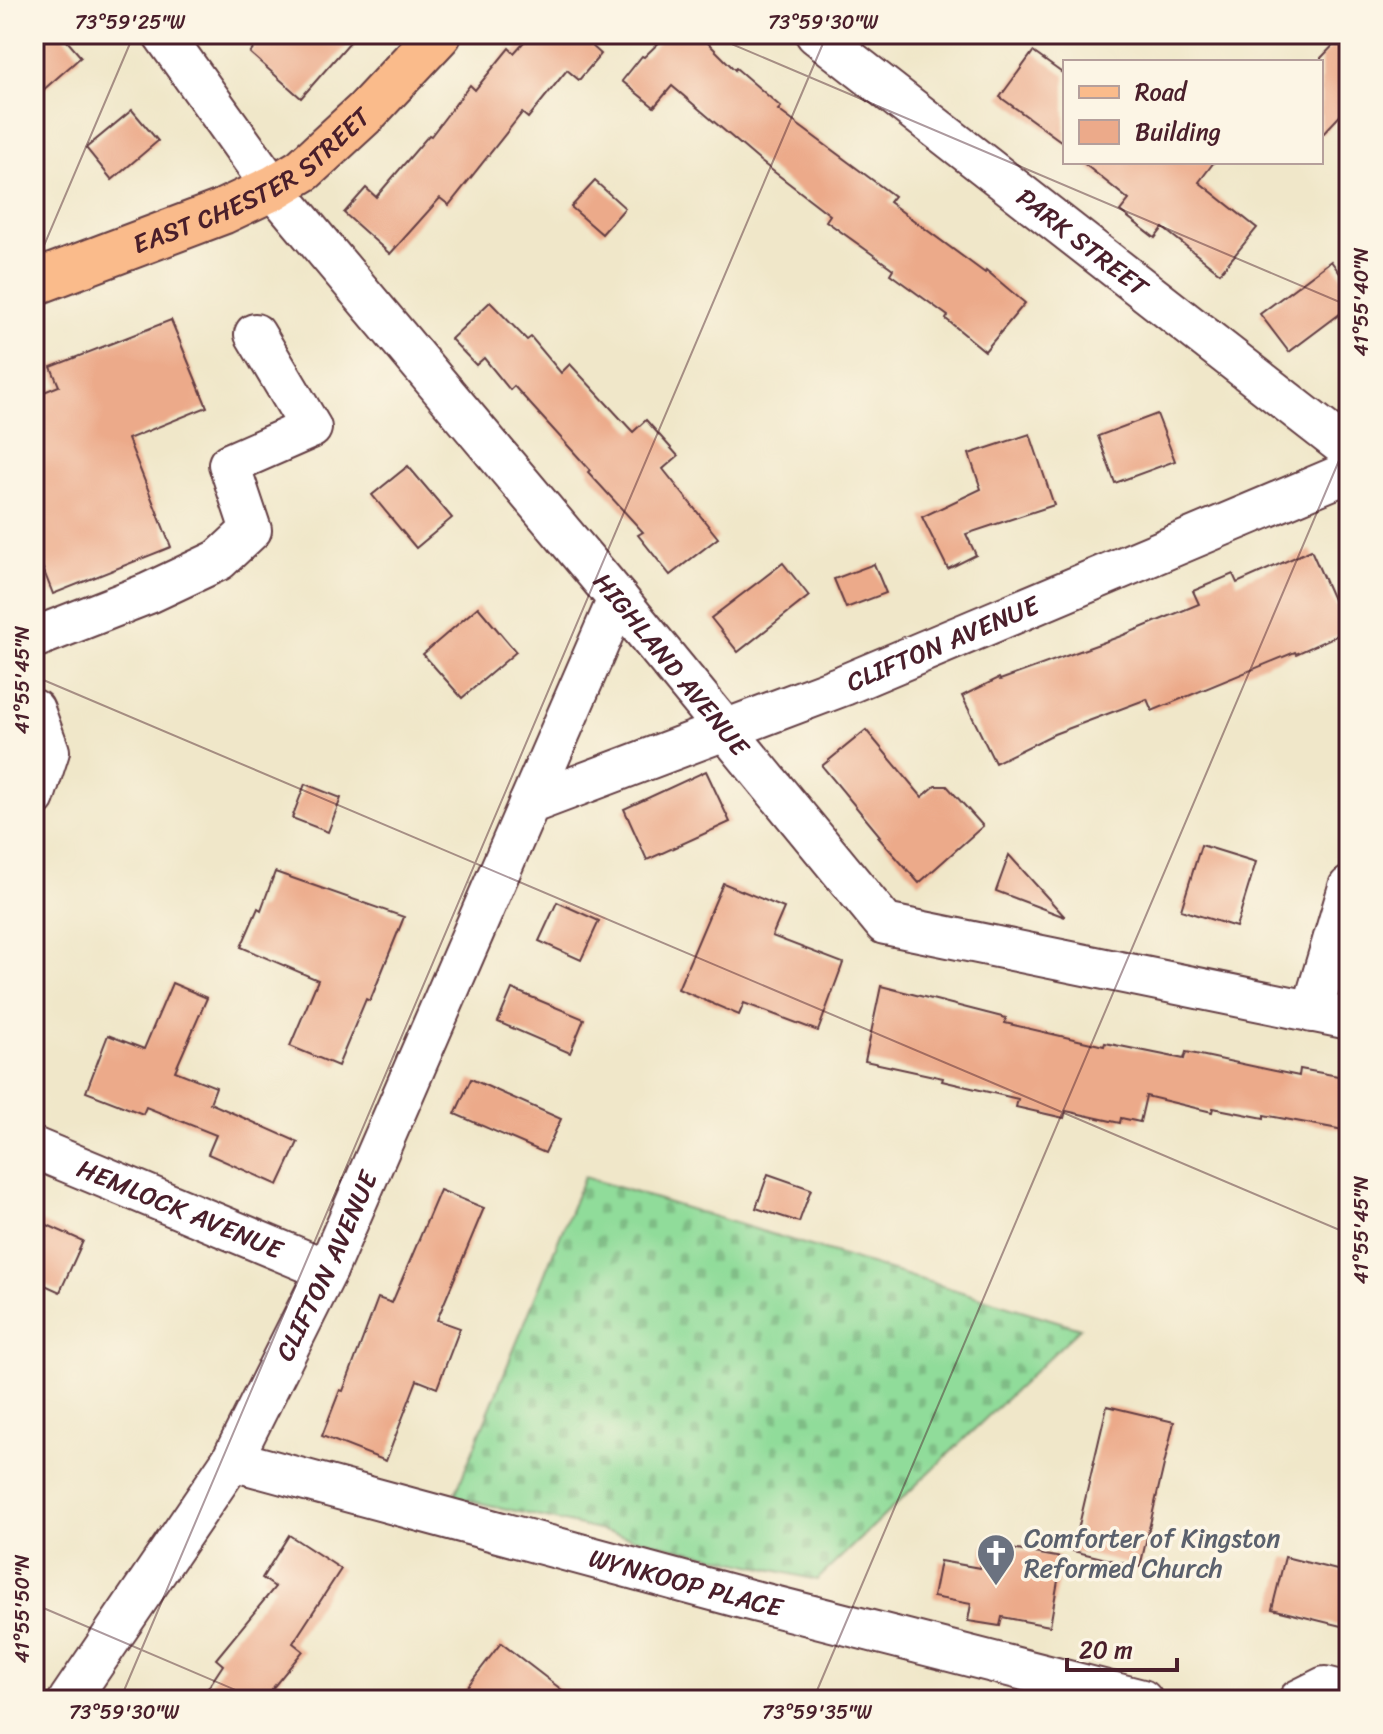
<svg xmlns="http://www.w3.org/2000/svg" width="1383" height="1734" viewBox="0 0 1383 1734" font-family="Sriracha,sans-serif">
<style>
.cemetery{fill:url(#cemetery-stones);stroke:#6d7e62;stroke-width:2}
.building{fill:#ecaa8a}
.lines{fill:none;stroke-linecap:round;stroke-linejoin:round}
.minor-casing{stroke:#633d43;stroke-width:44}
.major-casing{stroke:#633d43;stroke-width:48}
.minor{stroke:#fff;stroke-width:40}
.major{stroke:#fabb8b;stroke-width:44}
.ticks{fill:none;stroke:#4a1f2b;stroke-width:2;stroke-opacity:0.45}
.labels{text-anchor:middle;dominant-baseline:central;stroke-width:7;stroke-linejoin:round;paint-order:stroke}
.street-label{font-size:26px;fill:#4a1f2b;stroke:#fcf5e5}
.worship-label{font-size:26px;fill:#5b616d;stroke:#fcf5e5;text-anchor:start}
.neatline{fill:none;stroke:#4a1f2b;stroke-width:3}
.ticks-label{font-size:20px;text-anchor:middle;fill:#4a1f2b}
</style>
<defs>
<pattern id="cemetery-stones" width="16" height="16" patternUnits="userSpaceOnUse" patternTransform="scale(2)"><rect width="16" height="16" fill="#90dc9a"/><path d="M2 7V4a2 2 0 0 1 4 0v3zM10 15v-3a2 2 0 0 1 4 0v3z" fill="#7ebc85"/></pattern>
</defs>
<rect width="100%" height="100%" fill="#fcf5e5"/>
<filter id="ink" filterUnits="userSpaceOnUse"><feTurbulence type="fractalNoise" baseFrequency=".0125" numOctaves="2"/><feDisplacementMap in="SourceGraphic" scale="16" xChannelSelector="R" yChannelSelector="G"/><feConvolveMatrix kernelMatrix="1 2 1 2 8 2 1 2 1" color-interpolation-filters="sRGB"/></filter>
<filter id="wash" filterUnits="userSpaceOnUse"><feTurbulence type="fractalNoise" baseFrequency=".006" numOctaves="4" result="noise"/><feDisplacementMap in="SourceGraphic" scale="32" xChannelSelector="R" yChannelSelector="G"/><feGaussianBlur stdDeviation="1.8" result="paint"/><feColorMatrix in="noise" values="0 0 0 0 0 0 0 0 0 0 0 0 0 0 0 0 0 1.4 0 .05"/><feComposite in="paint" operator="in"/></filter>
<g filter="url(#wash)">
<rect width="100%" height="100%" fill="#f0e7c9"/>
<!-- cemetery -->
<path class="cemetery" d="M584,1177L1080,1328L817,1580L454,1497Z"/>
<g id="blocks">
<!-- building -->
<g class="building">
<path d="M34,34H61L81,57L34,98Z"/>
<path d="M266,34H357L301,98L250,53Z"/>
<path d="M531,34H579L601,54L579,80L567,70L528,118L522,113L449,205L440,198L390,254L344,213L366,188L376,197L429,135L431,136L470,85L475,90L509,48L514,53Z"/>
<path d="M668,34H699L735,70L736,68L781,107L778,110L894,196L889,202L985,273L986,270L1025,303L985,351L946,319L948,316L890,274L893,269L826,221L830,215L760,161L672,86L654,107L622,81L642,56L644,57Z"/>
<path d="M1344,34H1349V106L1321,136V58Z"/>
<path d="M1033,52L1065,75V144L1000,97Z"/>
<path d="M132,110L158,141L112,180L86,148Z"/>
<path d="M1082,162H1214L1199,182L1257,228L1220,273L1163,228L1155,238L1120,211L1129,200Z"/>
<path d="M595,181L625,208L602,234L571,207Z"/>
<path d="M1331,261L1349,286V307L1289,352L1260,314Z"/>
<path d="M490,302L527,340L531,337L561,373L570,364L633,432L646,420L678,456L663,469L718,538L670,575L638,535L643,532L588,472L590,470L514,386L510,390L484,358L476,365L451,339Z"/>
<path d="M171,320L207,407L128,439L171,547L53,594L34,546V396L59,386L51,367Z"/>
<path d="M1157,414L1175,461L1115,483L1098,436Z"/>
<path d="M1030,434L1054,505L966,534L976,555L948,569L922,517L981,489L969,454Z"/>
<path d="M408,466L452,518L416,548L372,495Z"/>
<path d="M1311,550L1347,631L1296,654L1295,652L1152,711L1147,699L1054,734L995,763L962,696L999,678L1000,680L1121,636L1199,604L1193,591L1233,574L1237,583Z"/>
<path d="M783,563L809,596L738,652L711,618Z"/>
<path d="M874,564L886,593L846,608L834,579Z"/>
<path d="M478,607L516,652L462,698L423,654Z"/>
<path d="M866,730L922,797L935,786H947L983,826L919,883L878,837L880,836L822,766Z"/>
<path d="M706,771L730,822L647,860L624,809Z"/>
<path d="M305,784L341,798L328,832L292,818Z"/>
<path d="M1201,845L1256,862L1236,927L1181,910Z"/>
<path d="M1009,855L1065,917L996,891Z"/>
<path d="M275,872L404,917L370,1001L366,999L338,1066L290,1046L318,980L241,947L258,908L261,910Z"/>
<path d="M723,883L784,908L772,936L843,963L818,1031L744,1003L739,1015L678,989Z"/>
<path d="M557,902L599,921L581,960L539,941Z"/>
<path d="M172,983L207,998L175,1071L216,1087L210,1103L298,1142L278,1185L208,1154L216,1135L146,1107L143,1114L86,1092L108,1035L144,1049Z"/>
<path d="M881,986L1006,1018L1005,1023L1104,1046L1105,1043L1184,1059L1186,1052L1299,1076L1300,1069L1349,1078V1131L1264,1115V1118L1213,1108L1212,1112L1146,1096L1140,1122L1121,1118L1120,1123L1066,1111L1064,1118L1016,1107L1018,1099L942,1081L943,1078L865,1061Z"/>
<path d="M512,989L584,1019L570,1053L498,1022Z"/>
<path d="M471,1079L561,1119L545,1153L455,1114Z"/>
<path d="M768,1174L811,1189L799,1222L756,1208Z"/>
<path d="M440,1190L484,1208L437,1320L460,1328L437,1388L417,1380L386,1461L322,1436L340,1390L343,1391L378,1298L392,1303Z"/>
<path d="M34,1219L83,1241L60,1292L34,1280Z"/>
<path d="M1107,1406L1174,1422L1140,1567L1073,1551Z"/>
<path d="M289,1535L341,1569L293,1643L303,1651L263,1700H200L223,1665L216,1659L275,1587L262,1578Z"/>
<path d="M984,1544L1062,1558L1050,1626L1002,1617L1000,1626L968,1621L971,1604L933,1597L940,1561L980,1568Z"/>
<path d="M1285,1557L1349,1573V1628L1272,1609Z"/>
<path d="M501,1643L575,1700H457Z"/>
</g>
</g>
</g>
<g filter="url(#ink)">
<use href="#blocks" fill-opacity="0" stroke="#633d43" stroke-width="2"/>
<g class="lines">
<!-- minor casing -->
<g class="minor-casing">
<g id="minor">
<path id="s1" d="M163,34L273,188L618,599L885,924L1349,1019"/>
<path id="s2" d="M816,34L1349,450"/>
<path d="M34,638L149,593L219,560L251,530L229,464L311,428L255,334"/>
<path d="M34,710L49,751L34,797"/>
<path d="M529,804L618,599"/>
<path d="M1312,1012L1349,887"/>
<path id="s3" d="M34,1148L327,1270"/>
<path id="s4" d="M232,1460L746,1599L1142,1700"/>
<path id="s5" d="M69,1700L232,1460L327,1270L529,804L844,685L1349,472"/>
<path d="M1299,1700L1325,1687L1349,1693"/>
</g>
</g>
<!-- major casing -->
<g class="major-casing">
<g id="major">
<path id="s6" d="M34,283L222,212L273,188L303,170L366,112L439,34"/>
</g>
</g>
<!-- minor -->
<use href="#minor" class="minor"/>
<!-- major -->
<use href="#major" class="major"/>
</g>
</g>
<!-- ticks -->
<path class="ticks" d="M708,34L1349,306M34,269L134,34M34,676L1349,1234M34,1604L259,1700M120,1700L827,34M813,1700L1349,437"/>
<!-- icons -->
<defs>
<g id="church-pin" transform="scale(2)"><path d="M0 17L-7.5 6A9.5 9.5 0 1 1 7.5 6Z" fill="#6b7280" stroke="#fcf5e5"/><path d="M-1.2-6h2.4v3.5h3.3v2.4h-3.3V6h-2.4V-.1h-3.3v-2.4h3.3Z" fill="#fff"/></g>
</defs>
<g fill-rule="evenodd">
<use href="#church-pin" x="996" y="1553"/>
</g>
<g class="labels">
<!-- street labels -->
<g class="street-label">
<text stroke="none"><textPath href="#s6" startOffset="242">EAST CHESTER STREET</textPath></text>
<text stroke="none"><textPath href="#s2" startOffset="338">PARK STREET</textPath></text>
<text stroke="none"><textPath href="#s5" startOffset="1454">CLIFTON AVENUE</textPath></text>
<text stroke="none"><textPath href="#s1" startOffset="810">HIGHLAND AVENUE</textPath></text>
<text stroke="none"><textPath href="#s3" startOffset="158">HEMLOCK AVENUE</textPath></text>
<text stroke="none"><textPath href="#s5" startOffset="506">CLIFTON AVENUE</textPath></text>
<text stroke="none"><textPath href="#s4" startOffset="470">WYNKOOP PLACE</textPath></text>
</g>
<!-- worship labels -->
<g class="worship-label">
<text x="1024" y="1538">Comforter of Kingston<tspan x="1024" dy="30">Reformed Church</tspan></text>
</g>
</g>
<!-- margin -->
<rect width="1383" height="1734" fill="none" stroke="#fcf5e5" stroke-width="88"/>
<!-- legend -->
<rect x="1063" y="60" width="260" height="104" fill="#fcf5e5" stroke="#b59f9b" stroke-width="2"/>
<rect x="1079" y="86" width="40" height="12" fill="#fabb8b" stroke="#b59f9b" stroke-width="2"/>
<text x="1135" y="100" font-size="24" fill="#4a1f2b">Road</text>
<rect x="1079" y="120" width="40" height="24" fill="#ecaa8a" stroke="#b59f9b" stroke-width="2"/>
<text x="1135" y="140" font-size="24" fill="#4a1f2b">Building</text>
<!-- scale -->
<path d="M1067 1658v12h110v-12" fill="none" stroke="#4a1f2b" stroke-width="4"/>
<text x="1079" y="1658" font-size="24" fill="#4a1f2b" stroke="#fcf5e5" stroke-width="6" paint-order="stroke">20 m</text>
<rect x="44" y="44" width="1295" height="1646" class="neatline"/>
<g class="ticks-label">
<text x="130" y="29">73°59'25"W</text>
<text x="823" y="29">73°59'30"W</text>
<text transform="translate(1361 302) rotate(-90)" y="7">41°55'40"N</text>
<text transform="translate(22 680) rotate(-90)" y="7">41°55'45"N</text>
<text transform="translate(1361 1230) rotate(-90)" y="7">41°55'45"N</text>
<text transform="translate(22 1609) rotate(-90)" y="7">41°55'50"N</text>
<text x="124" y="1719">73°59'30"W</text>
<text x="817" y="1719">73°59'35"W</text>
</g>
</svg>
